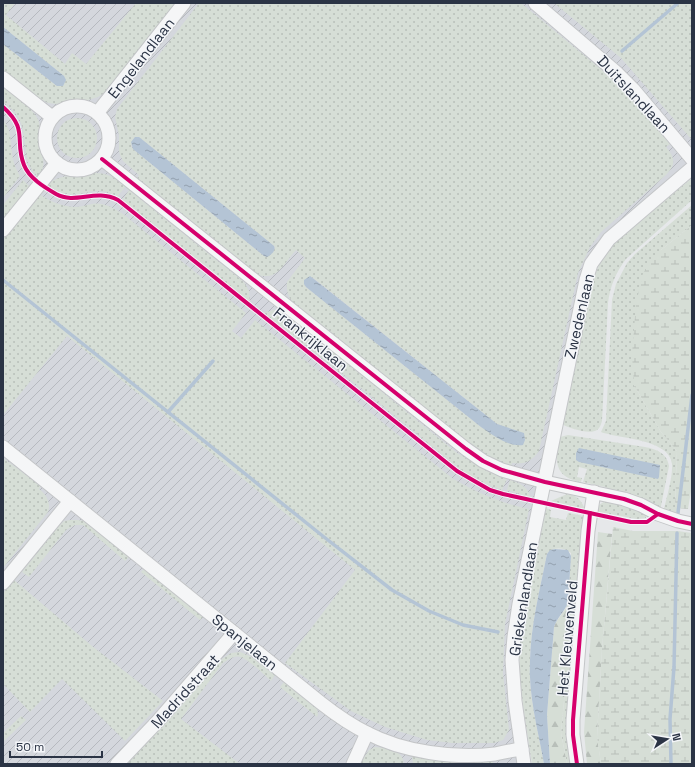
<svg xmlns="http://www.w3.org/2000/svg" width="695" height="767" viewBox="0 0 695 767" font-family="'Space Grotesk',sans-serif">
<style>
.industrial{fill:url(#industrial-furrows)}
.grass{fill:url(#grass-dots);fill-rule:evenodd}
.forest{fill:url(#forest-firs)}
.wetland{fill:url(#wetland-marsh)}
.water{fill:url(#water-ripples)}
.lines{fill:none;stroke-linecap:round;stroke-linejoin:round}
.stream{stroke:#b4c4d5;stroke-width:3.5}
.minor-casing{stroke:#c4c6c8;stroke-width:15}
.minor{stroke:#f5f6f7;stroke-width:13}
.cycleway-casing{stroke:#f4f6f9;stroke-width:6}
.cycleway{stroke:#d6006c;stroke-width:4}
.labels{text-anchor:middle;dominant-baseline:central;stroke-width:3;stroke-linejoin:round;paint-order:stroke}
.street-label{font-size:15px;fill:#2b3445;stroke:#f4f6f9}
</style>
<defs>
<pattern id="industrial-furrows" width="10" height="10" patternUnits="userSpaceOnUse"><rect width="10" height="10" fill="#d4d7dd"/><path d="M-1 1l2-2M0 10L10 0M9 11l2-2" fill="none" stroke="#b6b9bf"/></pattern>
<pattern id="grass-dots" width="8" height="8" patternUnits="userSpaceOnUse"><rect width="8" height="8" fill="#d6ded6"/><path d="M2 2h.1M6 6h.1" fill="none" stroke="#b8bfb9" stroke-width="1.8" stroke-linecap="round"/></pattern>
<pattern id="forest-firs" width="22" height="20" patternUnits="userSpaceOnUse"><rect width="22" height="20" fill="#d6ded6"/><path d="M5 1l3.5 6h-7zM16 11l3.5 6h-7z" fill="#b8bfb9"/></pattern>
<pattern id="wetland-marsh" width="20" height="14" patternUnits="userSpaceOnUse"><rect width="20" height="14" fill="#d6ded6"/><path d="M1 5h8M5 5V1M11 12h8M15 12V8" fill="none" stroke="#b8bfb9"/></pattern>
<pattern id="water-ripples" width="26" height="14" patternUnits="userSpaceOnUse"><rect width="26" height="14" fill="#b4c4d5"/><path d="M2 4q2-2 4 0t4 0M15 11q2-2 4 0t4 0" fill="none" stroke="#93a0af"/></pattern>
</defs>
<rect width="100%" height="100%" fill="#e6e8ea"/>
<!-- industrial -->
<path class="industrial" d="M3,3H692V168L600,251L514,637L524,764H3Z"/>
<!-- grass -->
<g class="grass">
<path d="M3,3H15L6,15L65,64L72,53L86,64L136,3H177L104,93L98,97L88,100L72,101L56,104L48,103L32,95L3,71V44L57,86L64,76L3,27Z"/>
<path d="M199,3H521L603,71L630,98L670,144L666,147C675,158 676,164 667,174L601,232L590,247L578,273L539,451C532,461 525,465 512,463L511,467L480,452L295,305C289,298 286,292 287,282L305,258L296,250C284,262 278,283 256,274L136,180L139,175L123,161L120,155L119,150V135L115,117L117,109ZM135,137H139L274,246L275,248L264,256L133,149L131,146ZM312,277L497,424L523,434L481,427L306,287L304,284Z"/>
<path d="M554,3H692V140L621,58Z"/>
<path d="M3,87C13,95 36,110 39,122C41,130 39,139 40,147C43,160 47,164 38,177C19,159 30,135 17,115C14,110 8,106 3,102Z"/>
<circle cx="77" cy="138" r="20"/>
<path d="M3,120C13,132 10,145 13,159C14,165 17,171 20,176L3,198Z"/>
<path d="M93,173C107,172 115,178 126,186L117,197C98,184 86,197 67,194C60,193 53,189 47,185C62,172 75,178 93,173Z"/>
<path d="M692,178V200L626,259C616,272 610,286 608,303L602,421C601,424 600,428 597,430C590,435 568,428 562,424L592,281L601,261L615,242Z"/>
<path d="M23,180L30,187L3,221V205Z"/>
<path d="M129,190L244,282L249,291L250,304L122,201Z"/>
<path d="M39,194C50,201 60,206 74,207C80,207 86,205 92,204C104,202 113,208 123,214L246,313L232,331L241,338L255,320L452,478C477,493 501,503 529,509L505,624L503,673L509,730L503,740L494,743H452L427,740L385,727L351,711L285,663L355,570L67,336L3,415V239Z"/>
<path d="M692,205V225L661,250L634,385L661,432L677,451L675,508H680L679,518L663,513C666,500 673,477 672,464C670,439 620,439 601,432L606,421L612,300L616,284L627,263L635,254Z"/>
<path d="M274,310H279L284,312L457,453L488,471L507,479L502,490L481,482L461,470L361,388L263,313Z"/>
<path d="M568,435L645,447C656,449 667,453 669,466L660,511L609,490L605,487L583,482L587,469L579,467L577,477L582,478L581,482C553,477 555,460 560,437Z"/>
<path d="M3,458L41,486L39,489C47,495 51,503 48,512L3,568Z"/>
<path d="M510,480C520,483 528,487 531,498L507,490Z"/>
<path d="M567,494C578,496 580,499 585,509L551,501Z"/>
<path d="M605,501L634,508L646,514V518L637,519L594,511L596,507Z"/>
<path d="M546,508L551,510L550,517L566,520L568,513L584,516L566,730L571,764H567L561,733L572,615L570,610L566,608L568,603L571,553C564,547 552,547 547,554C540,589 531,624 530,660C528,695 538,730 544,764H532C526,723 517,681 520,640Z"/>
<path d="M70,520H77L86,521L129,557L125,561L83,525H75L66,530L29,577L22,572L58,527L64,521Z"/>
<path d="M144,569L203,617L200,620L141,572Z"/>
<path d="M14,580L92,646L163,701L125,741L62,679L30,712L3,684V593Z"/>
<path d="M240,652L250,656L275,675L271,681C263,674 250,660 240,657C234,655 228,660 223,663L181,719L240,764H127L175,713L222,659L231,653Z"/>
<path d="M284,682L317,709L318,714L317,717L280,687Z"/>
<path d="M21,716L26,720L3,742V733Z"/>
<path d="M375,747C387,748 403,750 404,764H360L369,750Z"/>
<path d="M412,756C439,762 465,763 493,760V764H413Z"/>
</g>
<!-- forest -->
<g class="forest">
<path d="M598,532L612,534L602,649L597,736L601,764H587L584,732Z"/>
<path d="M566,608L570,610L572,615L561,733L567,764H550L547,715L554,627L556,622Z"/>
</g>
<!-- wetland -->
<g class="wetland">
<path d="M692,225V485L688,509L675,508L677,451L661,432L634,385L632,354L636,304L643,273L661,250Z"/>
<path d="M613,527L633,531H678L692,533V764H601L597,737L602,649Z"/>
</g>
<!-- water -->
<g class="water">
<path d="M3,27L64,76L66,80L63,86H57L3,44Z"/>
<path d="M135,137H139L274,246C276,251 271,255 267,257L264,256L133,149L131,142Z"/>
<path d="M310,276L497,424L524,433L525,440L523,445C508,447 493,435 481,427L306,287L304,284V280Z"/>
<path d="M579,448L660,465L659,477L658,479L579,462L576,460V453Z"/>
<path d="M555,549L568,550L571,556L568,603C564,612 557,618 554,627L547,715L550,764H544C538,730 528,695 530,660C531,624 540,589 547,554L550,550Z"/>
</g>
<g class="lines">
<!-- stream -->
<g class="stream">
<path d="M622,51L678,3"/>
<path d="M3,280L324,537L392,590L429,611L463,625L498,632"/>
<path d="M168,412L213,361"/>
<path d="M678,513L692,395"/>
<path d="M671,764L670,719L674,667L677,533"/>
</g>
<!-- minor casing -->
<g class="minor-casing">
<g id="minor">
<path d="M535,3L617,73L633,89L692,159"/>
<path d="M3,78L52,117"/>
<circle cx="77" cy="138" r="32"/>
<path d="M98,112L184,3"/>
<path d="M102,159L466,449L483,461L502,470L545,482L624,499L641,505L658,514L678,521L692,524"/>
<path d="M3,230L57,163"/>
<path d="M3,447L321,703C335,714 351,725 367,733C403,752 455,759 495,754C504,752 513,750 522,749"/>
<path d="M3,583L70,501"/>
<path d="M117,764L157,722L234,633"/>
<path d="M353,764L367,733"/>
<path d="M524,764L515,701L512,660L514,637L519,604L586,280L591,264L609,239L692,168"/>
<path d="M577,764L573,735V720L588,531L594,492"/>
</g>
</g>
<!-- minor -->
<use href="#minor" class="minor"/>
<!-- cycleway casing -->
<g class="cycleway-casing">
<g id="cycleway">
<path d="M3,107C29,130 14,140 24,165C29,178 44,187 56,194C76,205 95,188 118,200L457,471L490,490L503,494L631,522H647L658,514"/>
<path d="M102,159L466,449L483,461L502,470L545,482L624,499L641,505L658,514L678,521L692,524"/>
<path d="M577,764L573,735V720L590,513"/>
</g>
</g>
<!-- cycleway -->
<use href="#cycleway" class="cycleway"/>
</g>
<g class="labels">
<!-- street labels -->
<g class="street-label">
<text transform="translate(141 58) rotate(-52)">Engelandlaan</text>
<text transform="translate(634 94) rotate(47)">Duitslandlaan</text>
<text transform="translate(579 316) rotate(-77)">Zwedenlaan</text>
<text transform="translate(311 339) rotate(39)">Frankrijklaan</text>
<text transform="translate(523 599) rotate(-81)">Griekenlandlaan</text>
<text transform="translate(567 638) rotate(-85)">Het Kleuvenveld</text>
<text transform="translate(245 642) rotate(39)">Spanjelaan</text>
<text transform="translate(185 691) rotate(-48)">Madridstraat</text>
</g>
</g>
<!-- border -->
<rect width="695" height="767" fill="none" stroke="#2b3445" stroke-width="8"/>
<!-- north arrow -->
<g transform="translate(667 739) rotate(78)" stroke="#f4f6f9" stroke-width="3" paint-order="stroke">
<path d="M0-3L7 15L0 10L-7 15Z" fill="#2b3445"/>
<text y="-6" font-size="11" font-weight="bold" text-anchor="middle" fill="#2b3445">N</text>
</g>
<!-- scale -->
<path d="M10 751v6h92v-6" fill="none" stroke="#2b3445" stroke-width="2"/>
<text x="16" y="751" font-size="12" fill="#2b3445" stroke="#f4f6f9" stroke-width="3" paint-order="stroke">50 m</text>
</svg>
